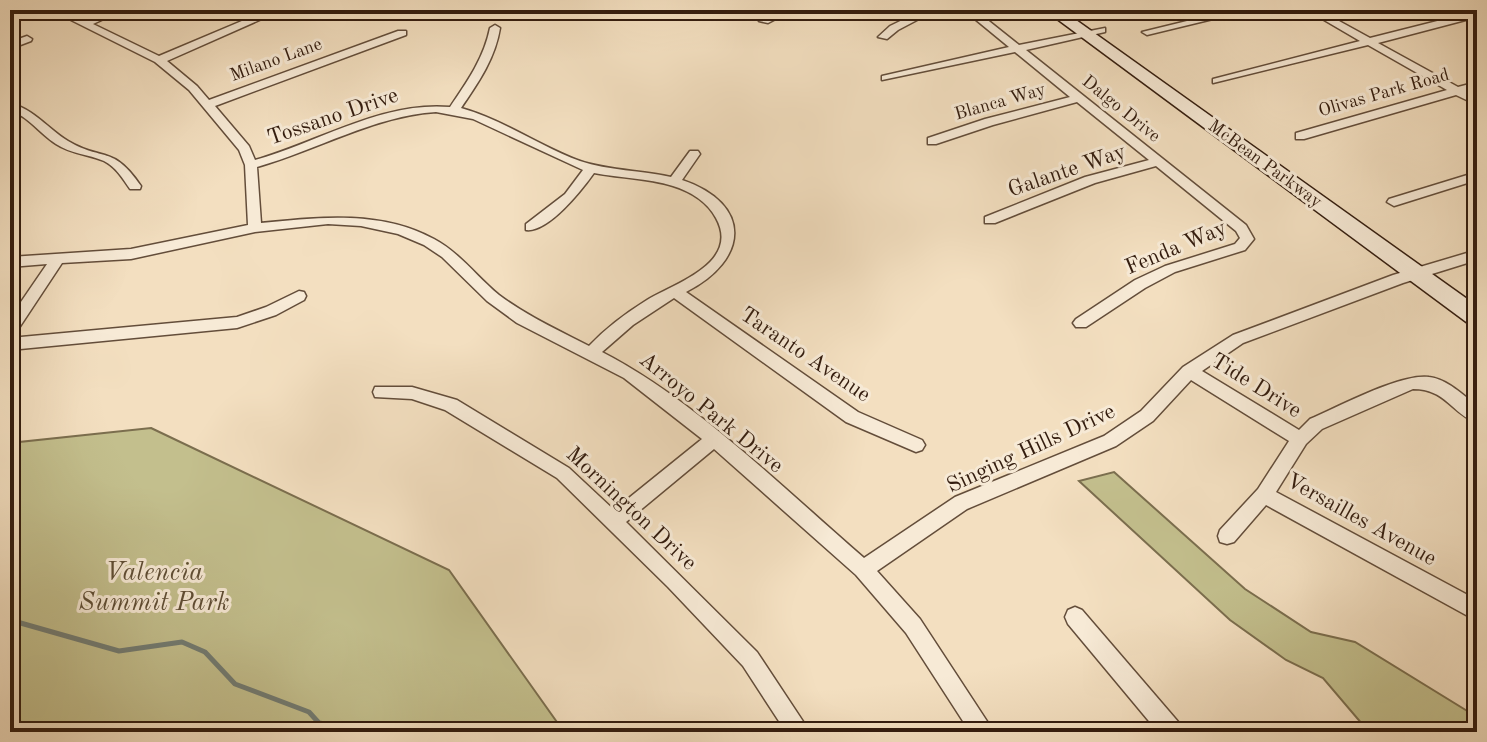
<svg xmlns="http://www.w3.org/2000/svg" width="1487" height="742" viewBox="0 0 1487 742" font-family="'Old Standard TT',serif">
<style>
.green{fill:#c3bf8d;stroke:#7b6e4e;stroke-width:2}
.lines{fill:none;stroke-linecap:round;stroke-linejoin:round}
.stream{stroke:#727c73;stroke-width:5}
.minor-casing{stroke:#634d3a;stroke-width:3}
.secondary-casing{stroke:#331c0e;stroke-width:3}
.minor{fill:#f7ead6;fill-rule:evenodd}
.secondary{fill:#f7ead6;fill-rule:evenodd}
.labels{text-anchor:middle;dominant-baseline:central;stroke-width:6;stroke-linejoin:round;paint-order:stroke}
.far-street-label{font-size:18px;fill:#331c0e;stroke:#f7ead6}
.street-label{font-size:22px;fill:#331c0e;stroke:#f7ead6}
.near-park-label{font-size:26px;font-style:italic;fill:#5e4d34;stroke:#f7ead6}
</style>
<rect width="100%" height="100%" fill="#f3dfc0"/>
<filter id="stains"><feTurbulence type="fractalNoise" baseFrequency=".0025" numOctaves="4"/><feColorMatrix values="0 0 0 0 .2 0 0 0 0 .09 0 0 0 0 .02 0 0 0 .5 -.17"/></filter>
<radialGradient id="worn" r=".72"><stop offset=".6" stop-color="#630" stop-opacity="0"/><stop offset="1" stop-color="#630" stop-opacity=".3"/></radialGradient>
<!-- green -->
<g class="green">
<path d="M151,428L449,570L564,732H10V443Z"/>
<path d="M1114,472L1245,589L1311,632L1355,642L1477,717V732H1365L1363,725L1323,678L1286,660L1230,620L1079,481Z"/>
</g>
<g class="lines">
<!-- stream -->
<path class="stream" d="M10,620L119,651L182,642L205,652L235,684L309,712L319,723L331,725L332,732"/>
<!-- minor casing -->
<g class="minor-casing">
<g id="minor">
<path d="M51,10H64L85,20L109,10H123L93,24L159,56L268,10H282L167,61L197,86L209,100L398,31H406V35L215,106L249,146L255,160C319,142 382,101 450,107C467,82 484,58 490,28L495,25L500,28C495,59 478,83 461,108C504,120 539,146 580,161C609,171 641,170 671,177L690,151H698L700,154L682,180C753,204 749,260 686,292L858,412L922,440L925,445L922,450L916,452L846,422L674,298L633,325L602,352C694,399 785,490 864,558L955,497L1104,436L1141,411L1183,367L1233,335L1393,275L1477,250V260L1403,283L1243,343L1202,371L1299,430L1310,419C1338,407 1401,373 1429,377C1447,379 1463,395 1477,406V423C1451,413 1446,389 1413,389L1322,429L1306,444L1276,492L1477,600V621L1266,505L1234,542L1227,544L1220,542L1218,536L1220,530L1258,489L1289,441L1191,380L1153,421L1116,446L967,509L877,571L920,619L994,732H970L906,633L856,575L714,449L626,522L757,652L810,732H786L743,666L668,587L557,478L445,410L412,399L375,397L373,392L375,387H412L457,400L569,468L614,510L702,439L624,378L517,323L487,301L442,257L424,245L398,234L361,226L328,224L255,232L131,259L62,263L15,334L10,336V318L47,264L10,267V257L131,249L248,225L245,165L239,150L189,90L155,62ZM436,112L473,119L583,170L565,194L526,224V230C548,233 582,190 594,173C620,178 647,178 673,186C689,191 707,201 716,218C741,263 675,283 647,300C626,313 606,328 589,346C558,330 527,316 499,295C477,277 460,253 434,239C381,210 320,217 261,223L257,167C317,150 374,116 436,112Z"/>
<path d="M780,10H793L768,23L759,21Z"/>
<path d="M923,10H936L898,30L887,39L878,37L890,26Z"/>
<path d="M964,10H975L1019,45L1105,28V32L1026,50L1246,225L1254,239L1245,250L1175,272L1145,288L1086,327H1076L1073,323L1076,319L1135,280L1165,266L1235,244L1240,238L1236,231L1156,166L1095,183L995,223H985V217L1085,177L1149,160L1077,102L993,125L936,144H928V138L985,119L1070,97L1015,52L882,80V76L1009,47Z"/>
<path d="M1232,10H1250L1147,35L1142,32Z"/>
<path d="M1307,10H1319L1370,38L1477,11V17L1378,43L1458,87L1477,82V89L1467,92L1477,97V105L1456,95L1304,139H1296V133L1447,90L1368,45L1213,83V79L1360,41Z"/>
<path d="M27,36L32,39L31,41L10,49V42Z"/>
<path d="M10,103C35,110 47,128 68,141C103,162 112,144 141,186L140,189H130C123,179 116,167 104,161C88,154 71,154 56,144C39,133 29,117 10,110Z"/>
<path d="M1477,172V180L1394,206L1387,202L1389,199Z"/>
<path d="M299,291L304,292L306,296L304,300L276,315L237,328L10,350V338L237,317L266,307Z"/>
<path d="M1075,607L1082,610L1180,724L1183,732H1158L1068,624L1065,617L1068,610Z"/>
</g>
</g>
<!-- secondary casing -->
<g class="secondary-casing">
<path id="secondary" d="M1045,10H1062L1477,306V326L1469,324Z"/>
</g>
<!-- minor -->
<use href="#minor" class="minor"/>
<!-- secondary -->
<use href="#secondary" class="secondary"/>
</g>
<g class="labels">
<!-- far-street labels -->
<g class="far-street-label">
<text transform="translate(276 60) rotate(-20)">Milano Lane</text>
<text transform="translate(1384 93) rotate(-16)">Olivas Park Road</text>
<text transform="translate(1000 102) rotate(-16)">Blanca Way</text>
<text transform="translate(1121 109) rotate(39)">Dalgo Drive</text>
<text transform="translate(1265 164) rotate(36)">McBean Parkway</text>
</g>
<!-- street labels -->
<g class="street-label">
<text transform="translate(333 117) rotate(-19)">Tossano Drive</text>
<text transform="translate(1067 171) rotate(-19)">Galante Way</text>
<text transform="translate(1176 248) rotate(-23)">Fenda Way</text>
<text transform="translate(805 355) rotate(34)">Taranto Avenue</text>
<text transform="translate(1256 386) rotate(32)">Tide Drive</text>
<text transform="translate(711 413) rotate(39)">Arroyo Park Drive</text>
<text transform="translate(1031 449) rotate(-25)">Singing Hills Drive</text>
<text transform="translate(631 509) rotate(43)">Mornington Drive</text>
<text transform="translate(1361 520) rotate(29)">Versailles Avenue</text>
</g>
<!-- near-park labels -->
<g class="near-park-label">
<text x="154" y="573">Valencia<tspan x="154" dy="30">Summit Park</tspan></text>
</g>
</g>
<!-- margin -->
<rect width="1487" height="742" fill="none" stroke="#f3dfc0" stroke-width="40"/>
<rect x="12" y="12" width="1463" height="718" fill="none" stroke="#331c0e" stroke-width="4"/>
<rect x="20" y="20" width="1447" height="702" fill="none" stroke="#331c0e" stroke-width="2"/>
<rect width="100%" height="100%" filter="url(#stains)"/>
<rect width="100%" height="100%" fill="url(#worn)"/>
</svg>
